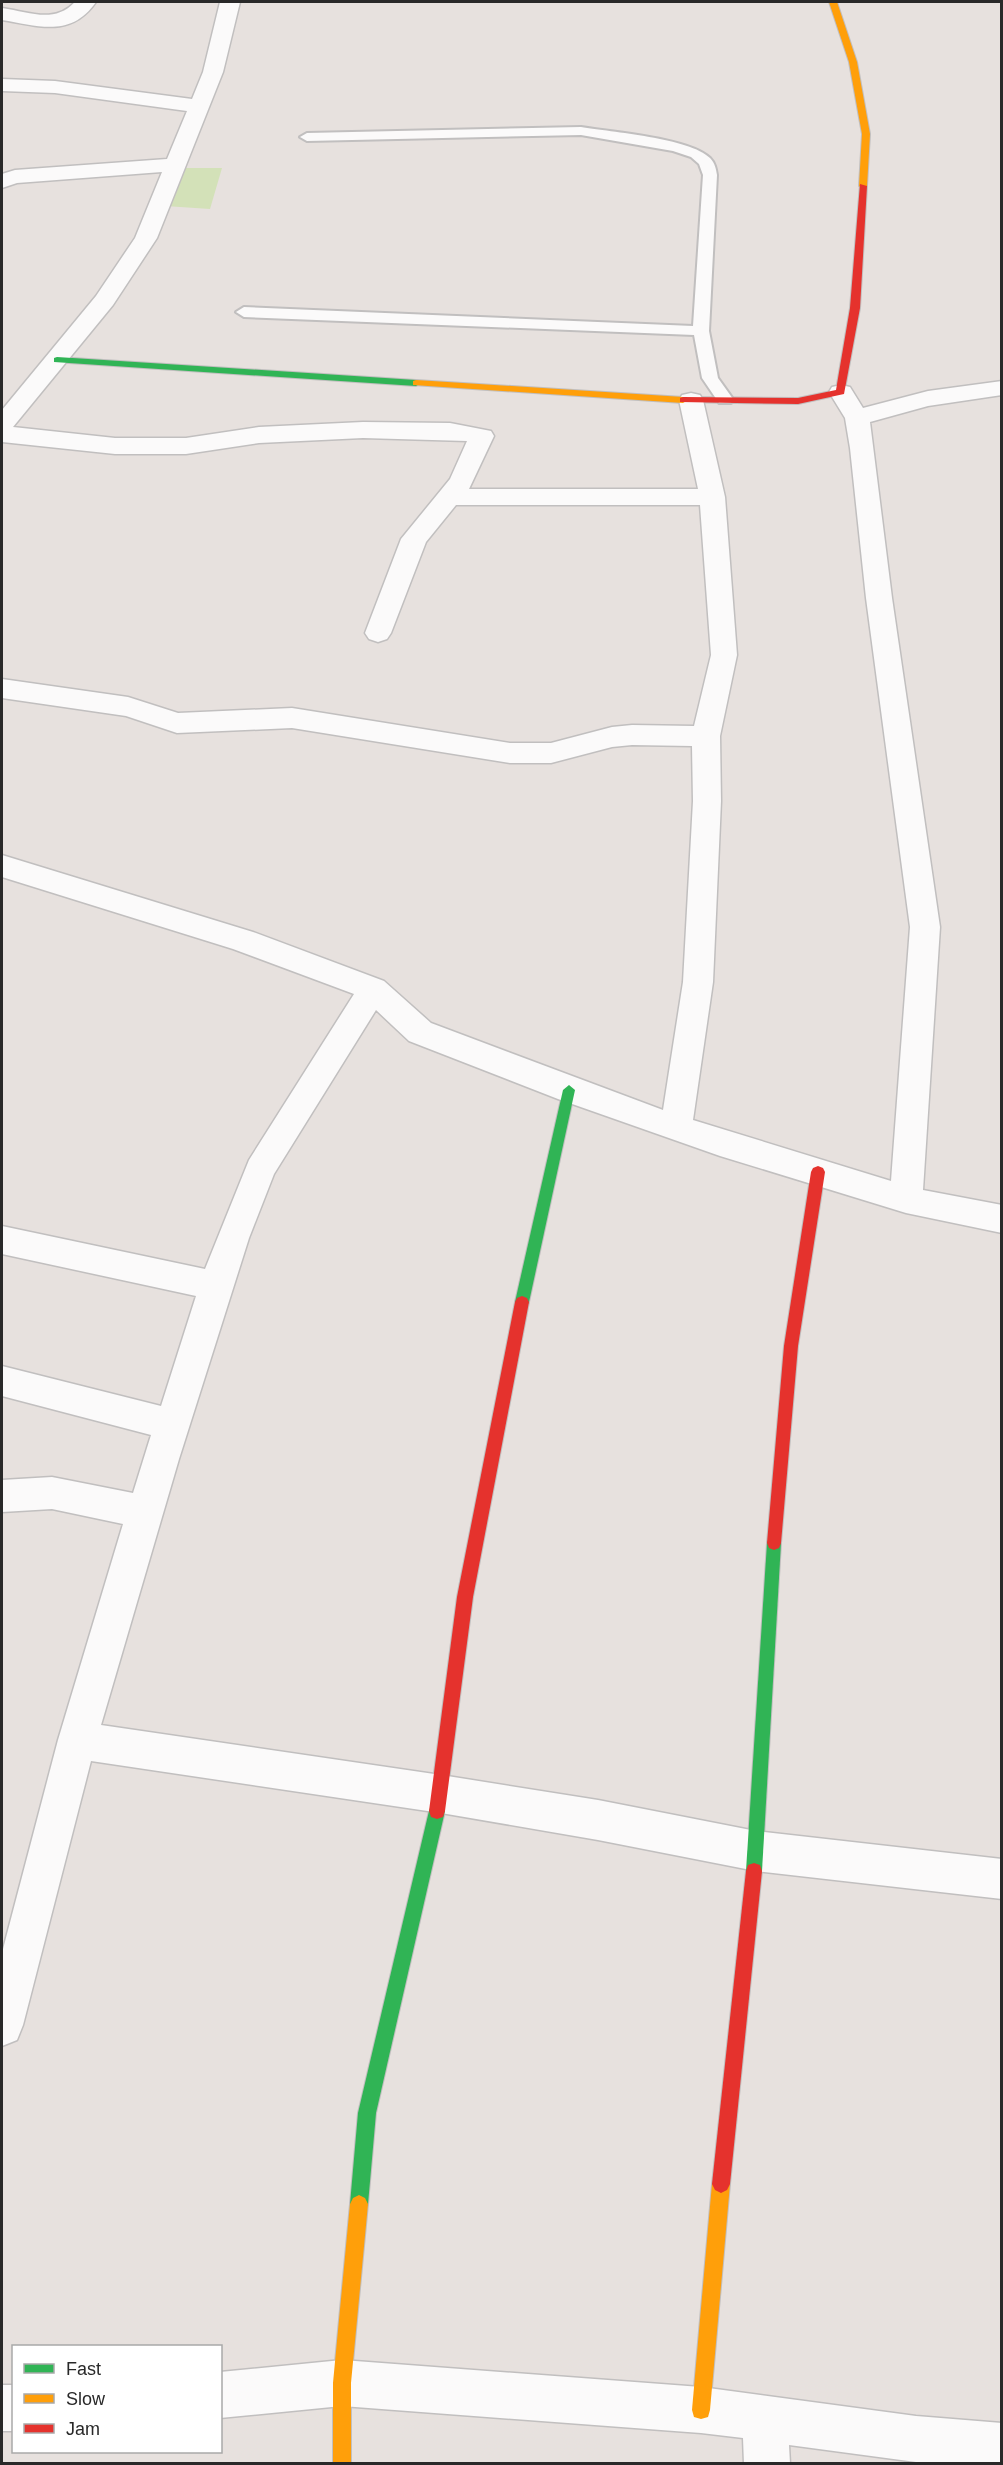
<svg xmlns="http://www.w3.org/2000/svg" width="1003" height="2465" viewBox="0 0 1003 2465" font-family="Helvetica,sans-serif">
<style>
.green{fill:#d3e1b8}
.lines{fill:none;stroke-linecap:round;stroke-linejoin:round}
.lane-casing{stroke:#c1bfbf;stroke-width:4}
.street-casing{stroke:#c1bfbf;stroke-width:3}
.fast-casing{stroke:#c1bfbf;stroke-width:2}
.slow-casing{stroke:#c1bfbf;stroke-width:2}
.jam-casing{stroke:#c1bfbf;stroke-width:2}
.lane{fill:#fbfafa;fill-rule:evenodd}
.street{fill:#fbfafa;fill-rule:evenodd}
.fast{fill:#30b455;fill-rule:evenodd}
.slow{fill:#ff9f0a;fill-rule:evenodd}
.jam{fill:#e5322d;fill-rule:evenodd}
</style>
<rect width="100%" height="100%" fill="#e7e1de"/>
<!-- green -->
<path class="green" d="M180,168H222L210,209L165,206Z"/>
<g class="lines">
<!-- lane casing -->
<g class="lane-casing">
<path id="lane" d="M581,127C611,132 690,138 710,158C715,163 716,169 717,175L709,331L718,378L733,399L731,403H719L702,378L694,335L244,317L236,312L244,307L693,326L703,175L699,164L691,157L673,151L581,135L307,141L300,137L307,133Z"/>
</g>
<!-- street casing -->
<g class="street-casing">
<g id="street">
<path d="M75,2H96C71,38 39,26 2,20V8C30,12 54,24 75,2Z"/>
<path d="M220,2H240L223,72L157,238L113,305L13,427L115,438H186L259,427L363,422L450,423L491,431L494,436L469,489H698L679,400L682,395L691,393L700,395L703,400L725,497L737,655L720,736L721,801L713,982L693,1120L891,1181L910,927L866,598L850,448L845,418L829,392L832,387L841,385L850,387L863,408L928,391L1002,381V395L928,406L870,422L892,598L940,927L923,1190L1002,1205V1233L906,1213L720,1156L558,1099L409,1041L376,1010L274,1174L249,1238L179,1459L101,1725L441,1775L598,1800L756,1831L1002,1859V1899L756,1871L598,1840L441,1813L91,1761L23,2025L17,2040L2,2046V1953L58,1740L123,1524L52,1509L2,1512V1480L52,1477L133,1493L151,1435L2,1396V1366L161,1406L196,1296L2,1254V1226L205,1269L249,1160L354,994L233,949L2,877V855L253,932L384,981L431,1023L663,1110L683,982L693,801L692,746L632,745L612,747L551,763H510L292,728L177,733L126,716L2,698V679L128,697L178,713L292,708L510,743H551L612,727L632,725L694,726L711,655L700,505H456L426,542L391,633L387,639L378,642L369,639L365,633L401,539L450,479L467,441L363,438L259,443L186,454H115L2,442V410L96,296L135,238L162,172L17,183L2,188V174L15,170L167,159L187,111L55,93L2,91V79L55,81L192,99L203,72Z"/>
<path d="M342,2360L701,2387L916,2416L1002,2423V2464L916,2462L789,2445L790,2464H744L743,2438L701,2433L342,2406L220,2418V2372Z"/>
<rect x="2" y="2385" width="12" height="46"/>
</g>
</g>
<!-- fast casing -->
<g class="fast-casing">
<g id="fast">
<path d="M57,357L416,380L421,383L416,386L54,362V358Z"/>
<path d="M569,1085L575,1090L529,1302L527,1306L522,1308L517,1306L515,1302L563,1090Z"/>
<path d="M774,1536L779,1538L781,1543L762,1871L760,1877L754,1879L748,1877L746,1871L767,1543L769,1538Z"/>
<path d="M437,1803L443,1805L445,1811L376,2113L368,2204L365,2210L359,2213L353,2210L350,2204L358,2113L429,1811L431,1805Z"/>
</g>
</g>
<!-- slow casing -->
<g class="slow-casing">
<g id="slow">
<path d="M829,2H837L857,62L870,134L867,186L863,189L859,186L862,134L849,62Z"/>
<path d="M416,380L683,397L688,400L683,403L413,385V381Z"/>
<path d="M721,2175L727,2178L730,2184L710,2410L708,2417L701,2419L694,2417L692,2410L712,2184L715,2178Z"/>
<path d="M359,2195L365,2198L368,2204L351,2383V2464H333V2383L350,2204L353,2198Z"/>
</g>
</g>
<!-- jam casing -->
<g class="jam-casing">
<g id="jam">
<path d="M860,184L867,186L860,308L844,394L798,404L680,402V398L683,397L798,398L836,390L850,308Z"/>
<path d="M818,1166L823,1168L825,1172L798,1346L781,1543L779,1548L774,1550L769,1548L767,1543L784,1346L811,1172L813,1168Z"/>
<path d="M522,1296L527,1298L529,1302L473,1597L445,1811L443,1817L437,1819L431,1817L429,1811L457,1597L515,1302L517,1298Z"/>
<path d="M754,1863L760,1865L762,1871L730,2184L727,2190L721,2193L715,2190L712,2184L746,1871L748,1865Z"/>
</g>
</g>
<!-- lane -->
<use href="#lane" class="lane"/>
<!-- street -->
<use href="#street" class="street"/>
<!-- fast -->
<use href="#fast" class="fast"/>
<!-- slow -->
<use href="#slow" class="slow"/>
<!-- jam -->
<use href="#jam" class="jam"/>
</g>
<!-- border -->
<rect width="1003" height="2465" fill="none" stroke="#292929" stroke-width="6"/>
<!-- legend -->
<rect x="12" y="2345" width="210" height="108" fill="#ffffff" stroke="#a9a9a9" stroke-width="1.5"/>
<rect x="24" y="2364" width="30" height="9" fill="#30b455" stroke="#a9a9a9" stroke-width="1.5"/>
<text x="66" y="2375" font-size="18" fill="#292929">Fast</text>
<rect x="24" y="2394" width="30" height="9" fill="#ff9f0a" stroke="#a9a9a9" stroke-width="1.5"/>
<text x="66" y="2405" font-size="18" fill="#292929">Slow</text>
<rect x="24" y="2424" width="30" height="9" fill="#e5322d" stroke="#a9a9a9" stroke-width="1.5"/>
<text x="66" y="2435" font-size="18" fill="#292929">Jam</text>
</svg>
